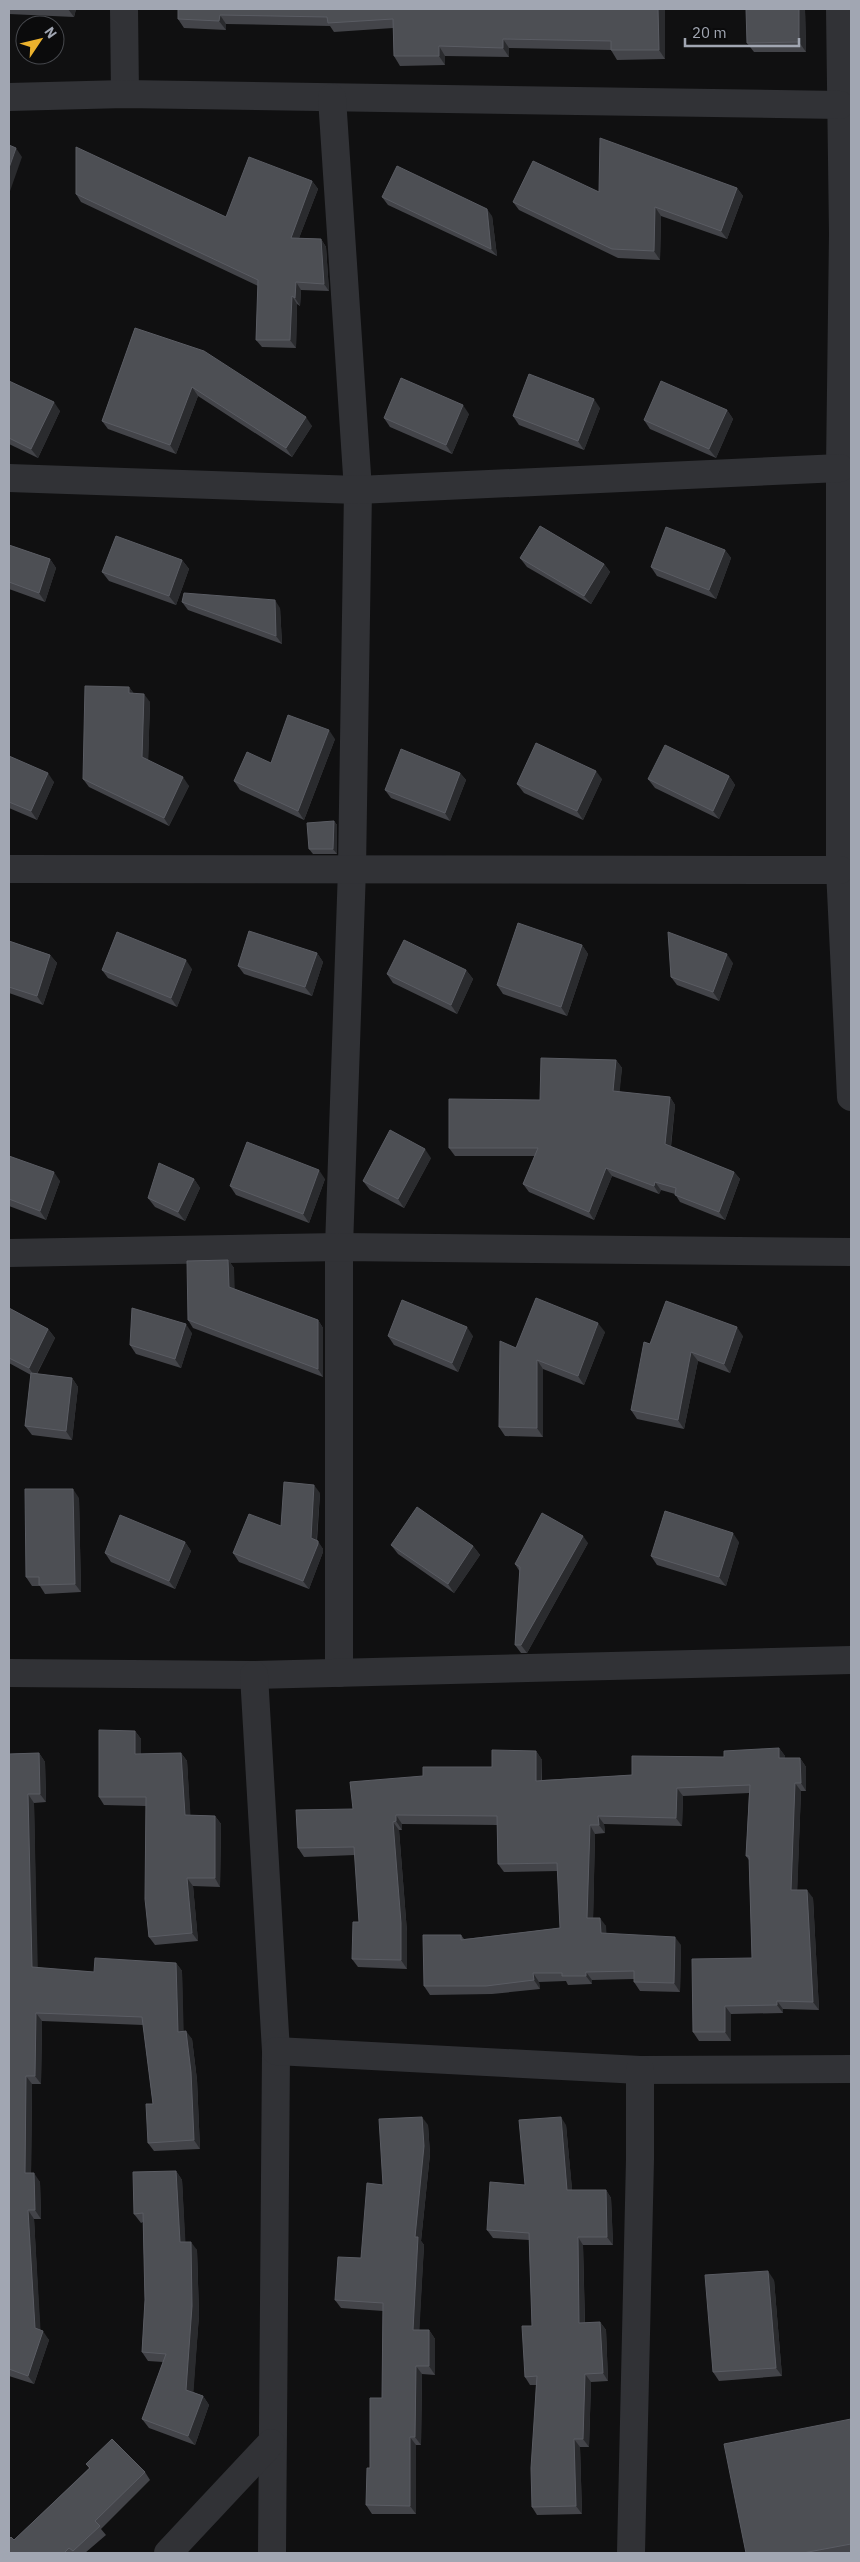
<svg xmlns="http://www.w3.org/2000/svg" width="860" height="2562" viewBox="0 0 860 2562" font-family="'IBM Plex Sans',sans-serif">
<style>
.lines{fill:none;stroke-linecap:round;stroke-linejoin:round}
.minor{stroke:#313236;stroke-width:28}
.wall{fill:#434449}
.shaded-wall{fill:#2a2b2e}
.building{fill:#4d4f54;stroke:#5a5c63}
</style>
<rect width="100%" height="100%" fill="#101011"/>
<g class="lines">
<!-- minor -->
<g class="minor">
<path d="M124,9L125,94"/>
<path d="M840,9L843,234L840,468V870L851,1097"/>
<path d="M9,97L125,94L840,105"/>
<path d="M332,98L358,490L352,869L339,1247V1673"/>
<path d="M9,478L358,490L840,468"/>
<path d="M9,869L840,870"/>
<path d="M9,1253L339,1247L851,1252"/>
<path d="M9,1673L254,1675L851,1660"/>
<path d="M254,1675L276,2051L272,2553"/>
<path d="M276,2051L640,2070L851,2069"/>
<path d="M168,2553L271,2443"/>
<path d="M631,2553L640,2159V2070"/>
</g>
</g>
<!-- wall -->
<g class="wall">
<path d="M9,9H76L74,17L9,14Z"/>
<path d="M178,9H665V59L617,60L611,50L509,48V57L445,56V65L400,66L394,56L393,28L334,32L330,26L226,24V30L184,28L178,19Z"/>
<path d="M805,9L806,52H754L747,43Z"/>
<path d="M312,181L318,189L299,238L321,239L326,247L329,291L301,290L300,306L297,304L296,348L262,347L256,340L258,286L81,202L76,194L226,217Z"/>
<path d="M737,188L743,196L727,239L661,216L660,260L618,258L519,210L513,202L599,192Z"/>
<path d="M382,197L492,216L497,256L388,205Z"/>
<path d="M135,328L312,426L292,457L198,396L176,454L108,429L102,421Z"/>
<path d="M9,381L60,411L38,458L9,444Z"/>
<path d="M600,408L584,450L519,425L513,416Z"/>
<path d="M727,410L733,419L716,458L650,429L644,420Z"/>
<path d="M469,414L452,454L390,427L384,418Z"/>
<path d="M9,545L50,559L56,568L45,602L9,589Z"/>
<path d="M725,550L731,558L716,599L657,576L651,567Z"/>
<path d="M520,558L604,564L610,572L591,604L527,567Z"/>
<path d="M182,560L189,569L176,605L109,581L102,572Z"/>
<path d="M182,602L280,608L282,644L188,610Z"/>
<path d="M129,687L134,694L150,702L148,760L189,786L169,826L89,787L83,779Z"/>
<path d="M335,739L304,820L240,790L234,781L271,763Z"/>
<path d="M9,756L54,782L37,820L9,808Z"/>
<path d="M460,773L466,780L450,821L391,798L385,790Z"/>
<path d="M729,776L735,785L719,819L655,788L648,779Z"/>
<path d="M602,779L583,820L524,793L517,784Z"/>
<path d="M334,821L337,825V854H313L309,849Z"/>
<path d="M9,941L50,955L57,963L43,1005L9,993Z"/>
<path d="M582,945L588,954L567,1016L503,994L497,985Z"/>
<path d="M317,953L323,962L312,996L244,974L238,966Z"/>
<path d="M733,963L719,1001L677,985L671,977Z"/>
<path d="M192,969L177,1007L108,978L102,970Z"/>
<path d="M466,970L473,979L457,1014L393,983L387,974Z"/>
<path d="M616,1060L622,1068L619,1092L670,1097L675,1105L671,1147L734,1172L740,1179L725,1220L680,1202L675,1194L661,1190L659,1194L612,1176L594,1220L529,1192L523,1184L535,1156H455L449,1148Z"/>
<path d="M9,1156L60,1181L46,1220L9,1206Z"/>
<path d="M431,1158L404,1208L370,1190L363,1181Z"/>
<path d="M194,1179L200,1188L185,1221L155,1207L148,1198Z"/>
<path d="M325,1179L309,1223L236,1195L230,1186Z"/>
<path d="M228,1260L234,1268V1289L318,1320L323,1328V1377L193,1328L188,1320Z"/>
<path d="M9,1308L48,1329L55,1338L37,1374L72,1378L78,1387L72,1440L32,1435L25,1426L31,1375L9,1363Z"/>
<path d="M605,1332L584,1385L543,1369V1437L505,1436L499,1427L516,1348Z"/>
<path d="M192,1333L181,1368L136,1354L130,1345Z"/>
<path d="M388,1336H473L458,1372L394,1345Z"/>
<path d="M743,1336L730,1373L698,1361L684,1429L637,1419L631,1410L650,1344Z"/>
<path d="M320,1493L317,1541L323,1549V1552L309,1589L239,1562L233,1553L281,1526Z"/>
<path d="M79,1498L81,1592L45,1594L40,1586H32L26,1577Z"/>
<path d="M185,1542L191,1551L175,1589L111,1562L105,1553Z"/>
<path d="M739,1542L726,1586L657,1565L651,1556Z"/>
<path d="M588,1543L527,1653H521L515,1645L520,1572L515,1564Z"/>
<path d="M391,1545L473,1546L480,1555L454,1593L398,1554Z"/>
<path d="M135,1731L141,1739V1754L181,1753L187,1761L190,1815L215,1816L221,1824L220,1887L193,1886L198,1941L155,1945L149,1937L146,1806L104,1805L99,1797Z"/>
<path d="M779,1748L785,1756V1758H800L806,1767V1791H801L797,1890L813,1898L819,2010L783,2009V2013L731,2014V2041H699L693,2032L752,1958L749,1860L746,1856L749,1793L683,1796L682,1826L604,1824L605,1833L595,1834L593,1918L606,1926V1933L681,1945L680,1992L640,1991L634,1982V1979L592,1980V1984L568,1985L566,1981L539,1982L540,1989L492,1994L430,1995L424,1986L461,1935L464,1939L560,1928L558,1871L504,1872L498,1864L497,1825L402,1824V1830H399L407,1932V1969L358,1967L352,1959L359,1922L355,1855L304,1857L298,1848L353,1809L423,1776L492,1767L536,1751L542,1760V1780L632,1775Z"/>
<path d="M39,1753L45,1762L46,1802L34,1803L37,1968L94,1972L176,1963L182,1971L183,2031L192,2039L197,2080L200,2149L154,2151L148,2143L153,2104L143,2025L42,2021L41,2084H32L31,2173L40,2182L41,2219H34L40,2330L49,2340L34,2384L9,2376V1754Z"/>
<path d="M428,2125L430,2154L421,2241L424,2245L419,2330H429L435,2339V2375L422,2374L421,2445H416V2514H372L366,2505L370,2468L382,2398L383,2311L341,2308L335,2300L361,2258L383,2185Z"/>
<path d="M566,2125L572,2190H606L611,2198L613,2245H583L585,2323L600,2322L606,2330L608,2381L591,2382L589,2447H580L582,2514L537,2515L532,2507L536,2385H530L525,2377L532,2326L529,2240L493,2238L487,2230L525,2185Z"/>
<path d="M176,2171L182,2180L185,2242L197,2250L199,2315L193,2392L203,2396L209,2405L195,2445L149,2428L142,2419L163,2362L148,2361L142,2352L145,2300L143,2222L141,2223L134,2214Z"/>
<path d="M774,2280L782,2376L719,2381L713,2372Z"/>
<path d="M851,2419V2553H746Z"/>
<path d="M86,2464L145,2472L150,2480L101,2529L106,2535L85,2553H9L14,2540L89,2468Z"/>
</g>
<!-- shaded-wall -->
<g class="shaded-wall">
<path d="M68,9H76L74,17Z"/>
<path d="M658,9H665V59L659,50Z"/>
<path d="M799,9H805L806,52L799,42Z"/>
<path d="M220,15L226,24V30L219,21Z"/>
<path d="M503,39L509,48V57L503,48Z"/>
<path d="M439,46L445,56V65L439,56Z"/>
<path d="M16,148L22,157L9,194V168Z"/>
<path d="M312,181L318,189L296,246L291,238Z"/>
<path d="M737,188L743,196L727,239L721,231Z"/>
<path d="M655,207L661,216L660,260L654,251Z"/>
<path d="M487,209L492,216L497,256L491,249Z"/>
<path d="M321,239L326,247L329,291L324,284Z"/>
<path d="M296,282L301,290L300,306L295,298Z"/>
<path d="M292,296L297,304L296,348L290,340Z"/>
<path d="M192,387L198,396L176,454L170,445Z"/>
<path d="M594,399L600,408L584,450L578,441Z"/>
<path d="M54,402L60,411L38,458L31,449Z"/>
<path d="M463,405L469,414L452,454L446,445Z"/>
<path d="M727,410L733,419L716,458L709,449Z"/>
<path d="M306,417L312,426L292,457L286,448Z"/>
<path d="M725,550L731,558L716,599L709,590Z"/>
<path d="M50,559L56,568L45,602L39,593Z"/>
<path d="M182,560L189,569L176,605L169,596Z"/>
<path d="M604,564L610,572L591,604L584,596Z"/>
<path d="M275,600L280,608L282,644L276,636Z"/>
<path d="M129,687L135,695L129,693Z"/>
<path d="M144,694L150,702L148,766L142,757Z"/>
<path d="M329,730L335,739L304,820L298,811Z"/>
<path d="M596,771L602,779L583,820L577,811Z"/>
<path d="M48,773L54,782L37,820L31,811Z"/>
<path d="M460,773L466,780L450,821L445,813Z"/>
<path d="M729,776L735,785L719,819L713,811Z"/>
<path d="M183,777L189,786L169,826L164,818Z"/>
<path d="M334,821L337,825V854L333,849Z"/>
<path d="M582,945L588,954L567,1016L561,1007Z"/>
<path d="M317,953L323,962L312,996L305,987Z"/>
<path d="M727,954L733,963L719,1001L713,992Z"/>
<path d="M50,955L57,963L43,1005L37,996Z"/>
<path d="M186,960L192,969L177,1007L171,998Z"/>
<path d="M466,970L473,979L457,1014L451,1005Z"/>
<path d="M616,1060L622,1068L619,1099L613,1091Z"/>
<path d="M670,1097L675,1105L670,1152L665,1144Z"/>
<path d="M425,1149L431,1158L404,1208L398,1199Z"/>
<path d="M606,1168L612,1176L594,1220L589,1212Z"/>
<path d="M319,1170L325,1179L309,1223L303,1214Z"/>
<path d="M54,1172L60,1181L46,1220L40,1211Z"/>
<path d="M734,1172L740,1179L725,1220L719,1212Z"/>
<path d="M194,1179L200,1188L185,1221L178,1212Z"/>
<path d="M655,1182L661,1190L659,1194L654,1186Z"/>
<path d="M228,1260L234,1268L235,1295L229,1287Z"/>
<path d="M318,1320L323,1328V1377L318,1369Z"/>
<path d="M598,1323L605,1332L584,1385L578,1376Z"/>
<path d="M186,1324L192,1333L181,1368L175,1359Z"/>
<path d="M467,1327L473,1336L458,1372L452,1363Z"/>
<path d="M737,1327L743,1336L730,1373L724,1364Z"/>
<path d="M48,1329L55,1338L35,1377L29,1368Z"/>
<path d="M691,1352L698,1361L684,1429L678,1420Z"/>
<path d="M537,1360L543,1369V1437L537,1428Z"/>
<path d="M72,1378L78,1387L72,1440L66,1431Z"/>
<path d="M314,1485L320,1493L316,1546L311,1538Z"/>
<path d="M73,1489L79,1498L81,1592L75,1584Z"/>
<path d="M733,1533L739,1542L726,1586L719,1577Z"/>
<path d="M583,1536L588,1543L527,1653L521,1645Z"/>
<path d="M318,1541L323,1549V1552L309,1589L303,1581Z"/>
<path d="M185,1542L191,1551L175,1589L169,1581Z"/>
<path d="M473,1546L480,1555L454,1593L448,1584Z"/>
<path d="M135,1731L141,1739V1762L135,1754Z"/>
<path d="M779,1748L785,1756V1766L779,1758Z"/>
<path d="M536,1751L542,1760L541,1789L536,1781Z"/>
<path d="M39,1753L45,1762L46,1802L40,1794Z"/>
<path d="M181,1753L187,1761L191,1823L185,1815Z"/>
<path d="M800,1758L806,1767V1791L801,1783Z"/>
<path d="M795,1783L801,1791L797,1899L791,1890Z"/>
<path d="M677,1788L683,1796L682,1826L676,1818Z"/>
<path d="M28,1794L34,1803L38,1976L32,1967Z"/>
<path d="M396,1815L402,1824V1830L396,1821Z"/>
<path d="M215,1816L221,1824L220,1887L215,1878Z"/>
<path d="M598,1816L604,1824L605,1833L599,1825Z"/>
<path d="M393,1822L399,1830L407,1932V1969L401,1960Z"/>
<path d="M590,1825L595,1834L593,1926L587,1918Z"/>
<path d="M187,1878L193,1886L198,1941L192,1933Z"/>
<path d="M807,1890L813,1898L819,2010L813,2002Z"/>
<path d="M600,1918L606,1926L607,1941L601,1933Z"/>
<path d="M675,1937L681,1945L680,1992L674,1983Z"/>
<path d="M176,1963L182,1971L184,2040L178,2032Z"/>
<path d="M586,1972L592,1980V1984L586,1976Z"/>
<path d="M533,1973L539,1982L540,1989L534,1980Z"/>
<path d="M777,2001L783,2009V2013L777,2005Z"/>
<path d="M725,2006L731,2014V2041L725,2032Z"/>
<path d="M36,2013L42,2021L41,2084L35,2076Z"/>
<path d="M186,2031L192,2039L197,2080L200,2149L194,2140Z"/>
<path d="M26,2076L32,2084L31,2182L25,2173Z"/>
<path d="M422,2117L428,2125L430,2154L421,2241L424,2245L419,2339L413,2330L415,2237Z"/>
<path d="M561,2117L566,2125L573,2199L567,2190Z"/>
<path d="M176,2171L182,2180L186,2251L180,2242Z"/>
<path d="M34,2173L40,2182L41,2219L35,2210Z"/>
<path d="M606,2190L611,2198L613,2245L607,2237Z"/>
<path d="M28,2210L34,2219L41,2337L35,2328Z"/>
<path d="M578,2237L583,2245L585,2331L579,2323Z"/>
<path d="M191,2242L197,2250L199,2315L193,2399L186,2390Z"/>
<path d="M768,2271L774,2280L782,2376L776,2368Z"/>
<path d="M600,2322L606,2330L608,2381L603,2373Z"/>
<path d="M429,2330L435,2339V2375L429,2366Z"/>
<path d="M43,2331L49,2340L34,2384L28,2376Z"/>
<path d="M416,2366L422,2374L421,2445L415,2437Z"/>
<path d="M585,2374L591,2382L589,2447L583,2439Z"/>
<path d="M203,2396L209,2405L195,2445L188,2436Z"/>
<path d="M410,2437L416,2445V2514L410,2506Z"/>
<path d="M574,2439L580,2447L582,2514L576,2506Z"/>
</g>
<!-- building -->
<g class="building">
<path d="M178,9H658L659,50H611V41L503,39V48L439,46V56H394L393,19L328,23L327,17L220,15L219,21L178,19Z"/>
<path d="M746,9H799V42L747,43Z"/>
<path d="M600,138L737,188L721,231L655,207L654,251L612,249L513,202L533,161L599,192Z"/>
<path d="M9,145L16,148L9,168Z"/>
<path d="M76,147L226,217L249,157L312,181L291,238L321,239L324,284L296,282L295,298L292,296L290,340H256L258,280L76,194Z"/>
<path d="M397,166L487,209L491,249L382,197Z"/>
<path d="M135,328L204,351L306,417L286,448L192,387L170,445L102,421Z"/>
<path d="M529,374L594,399L578,441L513,416Z"/>
<path d="M401,378L463,405L446,445L384,418Z"/>
<path d="M9,381L54,402L31,449L9,438Z"/>
<path d="M661,381L727,410L709,449L644,420Z"/>
<path d="M540,526L604,564L584,596L520,558Z"/>
<path d="M666,527L725,550L709,590L651,567Z"/>
<path d="M116,536L182,560L169,596L102,572Z"/>
<path d="M9,545L50,559L39,593L9,582Z"/>
<path d="M184,593L275,600L276,636L182,602Z"/>
<path d="M85,686L129,687V693L144,694L142,757L183,777L164,818L83,779Z"/>
<path d="M288,715L329,730L298,811L234,781L247,752L271,763Z"/>
<path d="M536,743L596,771L577,811L517,784Z"/>
<path d="M665,745L729,776L713,811L648,779Z"/>
<path d="M401,749L460,773L445,813L385,790Z"/>
<path d="M9,756L48,773L31,811L9,802Z"/>
<path d="M334,821L333,849H309L307,823Z"/>
<path d="M518,923L582,945L561,1007L497,985Z"/>
<path d="M249,931L317,953L305,987L238,966Z"/>
<path d="M117,932L186,960L171,998L102,970Z"/>
<path d="M668,932L727,954L713,992L671,977Z"/>
<path d="M404,940L466,970L451,1005L387,974Z"/>
<path d="M9,941L50,955L37,996L9,987Z"/>
<path d="M541,1058L616,1060L613,1091L670,1097L665,1144L734,1172L719,1212L675,1195L676,1188L655,1182L654,1186L606,1168L589,1212L523,1184L538,1148H449V1099L540,1100Z"/>
<path d="M390,1130L425,1149L398,1199L363,1181Z"/>
<path d="M247,1142L319,1170L303,1214L230,1186Z"/>
<path d="M9,1156L54,1172L40,1211L9,1199Z"/>
<path d="M159,1163L194,1179L178,1212L148,1198Z"/>
<path d="M228,1260L229,1287L318,1320V1369L188,1320L187,1261Z"/>
<path d="M536,1298L598,1323L578,1376L537,1360V1428L499,1427L500,1341L516,1348Z"/>
<path d="M402,1300L467,1327L452,1363L388,1336Z"/>
<path d="M666,1301L737,1327L724,1364L691,1352L678,1420L631,1410L644,1342L650,1344Z"/>
<path d="M9,1308L48,1329L29,1368L9,1358Z"/>
<path d="M132,1308L186,1324L175,1359L130,1345Z"/>
<path d="M31,1373L72,1378L66,1431L25,1426Z"/>
<path d="M284,1482L314,1485L311,1538L318,1541V1544L303,1581L233,1553L249,1514L281,1526Z"/>
<path d="M25,1489H73L75,1584L39,1585V1577H26Z"/>
<path d="M417,1507L473,1546L448,1584L391,1545Z"/>
<path d="M665,1511L733,1533L719,1577L651,1556Z"/>
<path d="M542,1513L583,1536L521,1645H515L520,1567L515,1564Z"/>
<path d="M120,1515L185,1542L169,1581L105,1553Z"/>
<path d="M99,1730L135,1731V1754L181,1753L185,1815L215,1816V1878H187L192,1933L149,1937L145,1899L146,1797H99Z"/>
<path d="M779,1748V1758H800L801,1783H795L791,1890H807L813,2002L777,2001V2005L725,2006V2032H693L692,1959L752,1958L749,1856H746L750,1785L677,1788L676,1818L598,1816L599,1825H590L587,1918H600L601,1933L675,1937L674,1983L634,1982V1971L586,1972V1976H562V1973H533L534,1980L486,1986H424L423,1935H461V1940L560,1928L557,1863L498,1864L497,1816L396,1815V1821L393,1822L401,1923V1960L352,1959L353,1922H359L354,1847L298,1848L296,1810L353,1809L350,1782L423,1776V1767H492V1750L536,1751V1781L632,1775V1756L724,1757V1751Z"/>
<path d="M39,1753L40,1794H28L32,1967L94,1972L95,1958L176,1963L178,2032L186,2031L191,2072L194,2140L148,2143L146,2104H153L142,2017L36,2013L35,2076H26L25,2173H34L35,2210H28L35,2328L43,2331L28,2376L9,2369V1754Z"/>
<path d="M422,2117L424,2146L415,2237H418L413,2330H429V2366H416L415,2437H410V2506L366,2505L367,2468H370V2398H382L383,2303L335,2300L338,2257L361,2258L367,2183L383,2185L379,2119Z"/>
<path d="M561,2117L567,2190H606L607,2237H578L579,2323L600,2322L603,2373L585,2374L583,2439H574L576,2506L532,2507L531,2468L537,2376L525,2377L522,2326H532L529,2233L487,2230L490,2182L525,2185L519,2120Z"/>
<path d="M176,2171L180,2242H191L192,2306L186,2390L203,2396L188,2436L142,2419L166,2354L142,2352L145,2300L143,2213L134,2214L133,2172Z"/>
<path d="M768,2271L776,2368L713,2372L705,2275Z"/>
<path d="M851,2419V2544L803,2553H746L724,2444Z"/>
<path d="M112,2439L145,2472L95,2521L100,2526L73,2551L69,2548L64,2553H9V2539L11,2537L14,2540L90,2468L86,2464Z"/>
</g>
<!-- border -->
<rect width="860" height="2562" fill="none" stroke="#a1a6b2" stroke-width="20"/>
<!-- north arrow -->
<g transform="translate(40 40) rotate(55)"><circle r="24" fill="#0b0b0c" stroke="#47494e"/>
<path d="M0-4L9 19L0 12L-9 19Z" fill="#ecb22d"/>
<text y="-8" font-size="14" font-weight="bold" text-anchor="middle" fill="#a1a6b2">N</text>
</g>
<!-- scale -->
<path d="M685 38v8h114v-8" fill="none" stroke="#a1a6b2" stroke-width="2.5"/>
<text x="692" y="38" font-size="15" fill="#a1a6b2" stroke="#0b0b0c" stroke-width="4" paint-order="stroke">20 m</text>
</svg>
